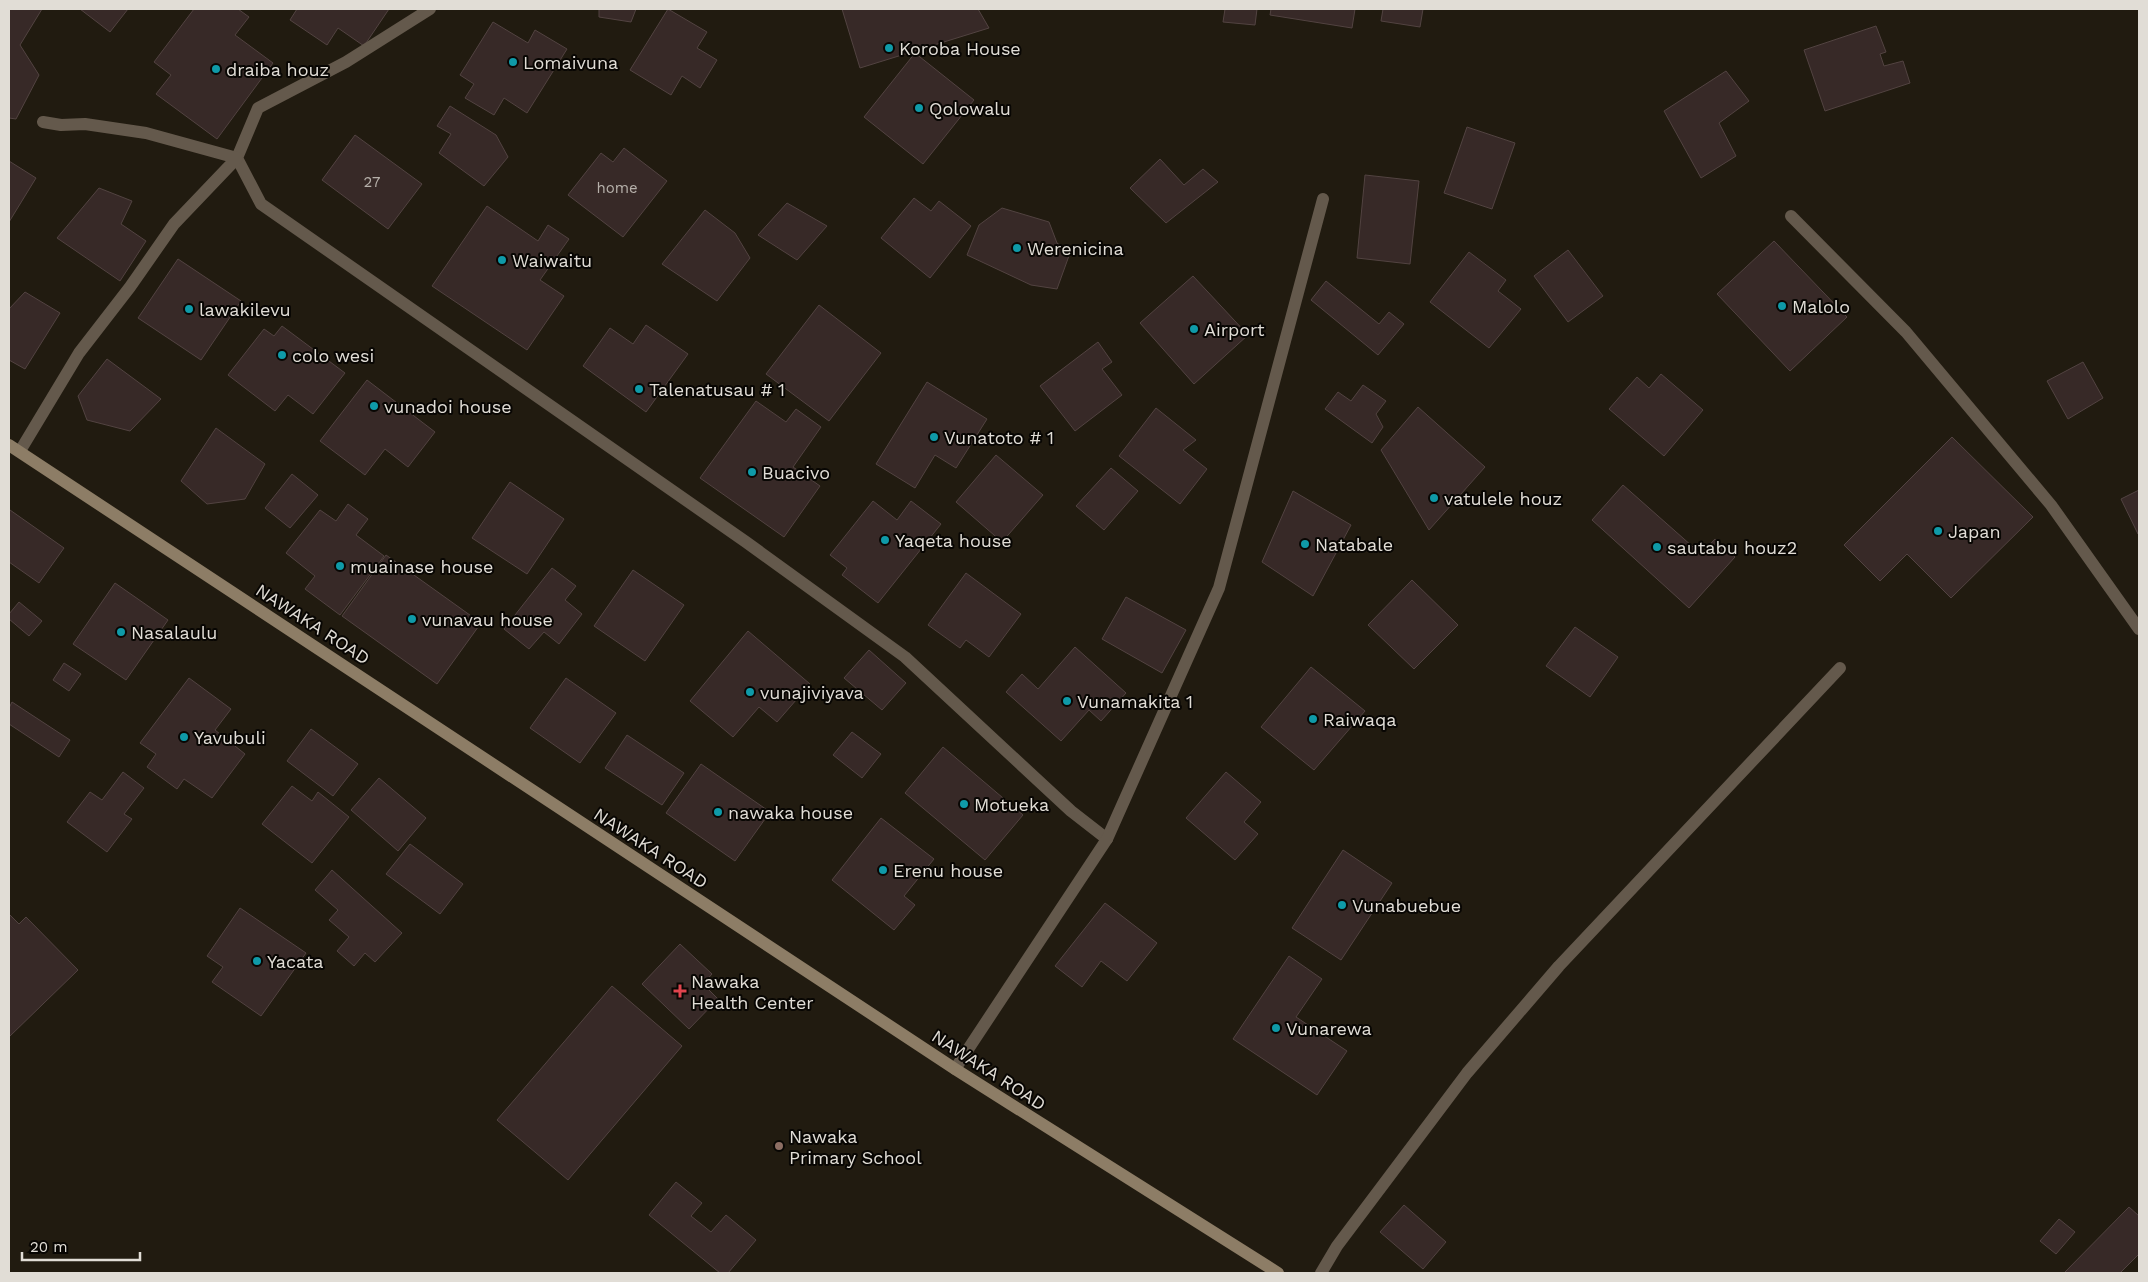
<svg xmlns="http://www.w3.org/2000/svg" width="2148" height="1282" viewBox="0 0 2148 1282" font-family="'Work Sans',sans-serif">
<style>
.building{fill:#372927;stroke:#524341}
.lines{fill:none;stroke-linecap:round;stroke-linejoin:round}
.street{stroke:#64594c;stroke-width:12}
.secondary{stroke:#8d7d66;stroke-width:12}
.culture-dot{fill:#0f9aa8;stroke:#080603;stroke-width:2}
.health-dot{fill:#e0444e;stroke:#080603;stroke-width:2}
.education-dot{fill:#8d6e63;stroke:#080603;stroke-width:2}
.labels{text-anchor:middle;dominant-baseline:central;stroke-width:4;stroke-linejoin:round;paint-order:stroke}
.number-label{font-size:15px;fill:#b6b0aa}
.poi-label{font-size:18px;fill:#e1ddd6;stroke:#080603;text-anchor:start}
.street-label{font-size:18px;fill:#e1ddd6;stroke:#080603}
</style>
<rect width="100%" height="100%" fill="#211b10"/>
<!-- building -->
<g class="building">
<path d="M9,9H42L20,45L39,75L16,119L9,118Z"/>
<path d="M80,9H128L110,32Z"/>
<path d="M194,9H238L249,17L235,35L273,63L217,139L156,94L171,75L154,62Z"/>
<path d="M297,9H389L364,46L338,28L327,45L290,20Z"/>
<path d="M599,9H636L631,22L599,17Z"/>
<path d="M668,9L707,32L697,48L717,60L700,88L682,76L671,95L630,70Z"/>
<path d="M842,9H978L989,28L860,68Z"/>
<path d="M1225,9H1257L1255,25L1223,22Z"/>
<path d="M1271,9H1355L1352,28L1270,15Z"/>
<path d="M1383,9H1423L1420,27L1381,21Z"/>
<path d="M493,22L528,43L535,30L567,49L527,113L504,98L494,115L465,98L474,84L460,75Z"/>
<path d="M1876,26L1886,52L1880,54L1884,66L1903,61L1910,83L1825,111L1804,50Z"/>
<path d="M915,53L974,100L923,164L864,117Z"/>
<path d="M1726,71L1749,101L1719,123L1736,156L1701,178L1664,111Z"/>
<path d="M450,106L496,135L508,157L484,186L439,153L451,134L437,126Z"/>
<path d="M1467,127L1515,143L1492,209L1444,193Z"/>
<path d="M355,135L422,184L388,229L322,180Z"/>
<path d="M624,148L667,181L623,237L568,195L601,153L613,162Z"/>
<path d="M1160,159L1184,185L1203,169L1218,182L1166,223L1130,188Z"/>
<path d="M9,161L36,178L9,222Z"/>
<path d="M1365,175L1419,181L1410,264L1357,258Z"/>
<path d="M99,188L132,201L121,224L146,241L120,281L57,238Z"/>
<path d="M914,198L931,211L939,201L971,226L930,278L881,238Z"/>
<path d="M787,203L827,226L797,260L758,235Z"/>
<path d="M487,206L538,241L548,225L569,239L540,280L564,296L527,350L432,286Z"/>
<path d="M1002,208L1049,222L1057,243L1070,253L1057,289L1031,285L967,255L979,225Z"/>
<path d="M705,210L735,233L750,258L717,301L662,264Z"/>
<path d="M1774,241L1847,317L1790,371L1717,294Z"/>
<path d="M1568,250L1603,296L1568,322L1534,276Z"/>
<path d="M1469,252L1506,280L1498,291L1521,309L1489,348L1430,302Z"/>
<path d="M178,259L241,301L201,360L138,318Z"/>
<path d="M1193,276L1248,335L1194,384L1140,323Z"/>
<path d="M1326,281L1379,324L1389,312L1404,324L1378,355L1311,300Z"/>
<path d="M25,292L60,313L25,369L9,360V309Z"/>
<path d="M819,305L881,353L829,421L766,374Z"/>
<path d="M646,325L688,354L646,412L583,366L610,328L633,344Z"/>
<path d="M282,326L345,373L313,414L288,395L275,411L228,375L264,329L274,336Z"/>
<path d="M1098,342L1112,362L1102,369L1122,395L1075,431L1040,386Z"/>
<path d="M107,359L161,399L130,431L87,420L78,396Z"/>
<path d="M2083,362L2103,398L2068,419L2047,381Z"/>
<path d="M1661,374L1703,410L1664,456L1609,409L1637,377L1649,388Z"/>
<path d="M367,380L435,432L408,467L385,449L365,475L320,441Z"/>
<path d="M927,382L987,419L956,468L935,455L915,488L876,464Z"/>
<path d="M1363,385L1386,401L1376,414L1383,427L1372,443L1325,409L1338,392L1351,401Z"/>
<path d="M756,401L786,422L796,409L821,427L793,467L820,486L784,537L700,478Z"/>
<path d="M1418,407L1485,467L1429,530L1381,450Z"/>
<path d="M1156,408L1196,440L1183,450L1207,469L1180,504L1119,456Z"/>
<path d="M216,428L265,464L245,499L207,504L181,481Z"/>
<path d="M1952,437L2033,517L1951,598L1907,554L1880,581L1844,545Z"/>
<path d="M996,455L1043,495L1002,542L956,502Z"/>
<path d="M1111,468L1138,491L1104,530L1076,506Z"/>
<path d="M292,474L318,495L290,528L265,508Z"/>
<path d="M510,482L564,519L527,574L472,538Z"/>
<path d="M1623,485L1701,554L1715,539L1735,557L1689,608L1592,520Z"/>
<path d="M2139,490V534H2138L2121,499Z"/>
<path d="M1293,491L1351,525L1313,596L1262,562Z"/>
<path d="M873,501L897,520L911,501L941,524L878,603L842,575L847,568L830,555Z"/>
<path d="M348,504L368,519L356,535L384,556L340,615L305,589L315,576L286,553L320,510L336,521Z"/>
<path d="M10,510L64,548L39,583L9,562V512Z"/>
<path d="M386,555L481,623L437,684L342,616Z"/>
<path d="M552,568L576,586L565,600L582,614L559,644L544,632L529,649L504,629Z"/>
<path d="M633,570L684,605L645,661L594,626Z"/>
<path d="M966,573L1021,614L989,657L966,640L960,648L928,625Z"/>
<path d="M1412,580L1458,625L1414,669L1368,625Z"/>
<path d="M115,583L168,620L126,680L73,644Z"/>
<path d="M1126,597L1186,630L1162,673L1102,639Z"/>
<path d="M19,602L42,621L29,636L9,619V614Z"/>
<path d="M1575,627L1618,657L1590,697L1546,666Z"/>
<path d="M748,631L810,684L777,722L759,707L733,737L690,701Z"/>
<path d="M1075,647L1126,693L1101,721L1089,710L1061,741L1006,692L1022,674L1038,689Z"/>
<path d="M869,650L906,683L882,710L844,678Z"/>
<path d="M64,663L81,674L69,691L53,680Z"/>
<path d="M1311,667L1365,711L1314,770L1261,727Z"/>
<path d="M189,678L231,709L215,730L245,754L212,798L184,779L177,789L147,767L156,754L140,743Z"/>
<path d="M566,678L616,713L580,763L530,728Z"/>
<path d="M12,702L70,740L59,757L9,724V708Z"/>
<path d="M311,729L358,764L333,796L287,761Z"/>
<path d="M852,732L881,754L862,778L833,755Z"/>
<path d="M627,735L684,773L662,805L605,768Z"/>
<path d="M943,747L1023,815L985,860L905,793Z"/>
<path d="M701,764L770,812L735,861L666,813Z"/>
<path d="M123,772L144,788L124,814L132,819L107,852L67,822L90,792L102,800Z"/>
<path d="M1226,772L1261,802L1244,822L1258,834L1235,860L1186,818Z"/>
<path d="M379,778L426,818L398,851L351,810Z"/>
<path d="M292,786L312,801L318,792L349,817L312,863L262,824Z"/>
<path d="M881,818L934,859L904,896L915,905L894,930L832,880Z"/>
<path d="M410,844L463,884L440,914L386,874Z"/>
<path d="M1343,850L1392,883L1341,960L1292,928Z"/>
<path d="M332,870L402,933L375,962L365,953L354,966L337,951L349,937L329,920L338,910L315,890Z"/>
<path d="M1105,903L1157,943L1127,981L1101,961L1082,987L1055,966Z"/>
<path d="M240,908L306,953L261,1016L212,982L223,967L207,956Z"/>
<path d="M9,914L19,924L26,917L78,970L9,1037Z"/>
<path d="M680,944L712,974L703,984L718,999L689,1029L642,984Z"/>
<path d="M1289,956L1322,979L1296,1017L1347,1051L1317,1095L1233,1039Z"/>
<path d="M612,986L682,1046L568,1180L497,1120Z"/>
<path d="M676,1182L702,1203L691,1216L711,1232L726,1215L756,1240L728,1273H720L649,1215Z"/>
<path d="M1404,1205L1446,1242L1423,1269L1380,1232Z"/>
<path d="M2129,1207L2139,1216V1254L2120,1273H2064Z"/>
<path d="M2059,1219L2075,1232L2056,1254L2040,1241Z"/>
</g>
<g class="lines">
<!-- street -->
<g class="street">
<path d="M430,9L346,62L258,108L237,158L261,204L746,542L905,657L1071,811L1107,839"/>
<path d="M1791,216L1906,332L2051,505L2139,629"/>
<path d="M20,451L79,353L130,287L174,224L237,158L146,133L85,124L61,125L43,122"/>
<path d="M955,1069L1107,839L1219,588L1323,199"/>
<path d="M1321,1273L1337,1246L1467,1073L1559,966L1840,668"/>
</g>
<!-- secondary -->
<path class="secondary" d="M9,445L955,1069L1278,1273"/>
</g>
<!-- markers -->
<g class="culture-dot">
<circle cx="889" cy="48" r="5"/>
<circle cx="513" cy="62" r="5"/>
<circle cx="216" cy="69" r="5"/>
<circle cx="919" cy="108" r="5"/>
<circle cx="1017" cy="248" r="5"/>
<circle cx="502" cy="260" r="5"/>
<circle cx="1782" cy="306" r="5"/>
<circle cx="189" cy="309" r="5"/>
<circle cx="1194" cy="329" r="5"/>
<circle cx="282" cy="355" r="5"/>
<circle cx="639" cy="389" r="5"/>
<circle cx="374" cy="406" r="5"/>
<circle cx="934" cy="437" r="5"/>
<circle cx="752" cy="472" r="5"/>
<circle cx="1434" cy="498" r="5"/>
<circle cx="1938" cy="531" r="5"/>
<circle cx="885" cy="540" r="5"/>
<circle cx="1305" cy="544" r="5"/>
<circle cx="1657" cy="547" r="5"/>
<circle cx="340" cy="566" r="5"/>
<circle cx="412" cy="619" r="5"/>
<circle cx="121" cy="632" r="5"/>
<circle cx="750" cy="692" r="5"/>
<circle cx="1067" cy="701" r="5"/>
<circle cx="1313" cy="719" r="5"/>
<circle cx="184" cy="737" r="5"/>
<circle cx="964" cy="804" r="5"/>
<circle cx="718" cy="812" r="5"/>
<circle cx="883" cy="870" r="5"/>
<circle cx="1342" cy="905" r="5"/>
<circle cx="257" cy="961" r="5"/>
<circle cx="1276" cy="1028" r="5"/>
</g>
<path class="health-dot" d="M677.5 983.5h5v5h5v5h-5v5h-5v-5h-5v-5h5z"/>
<circle class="education-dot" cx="779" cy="1146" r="5"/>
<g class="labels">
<!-- number labels -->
<g class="number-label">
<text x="372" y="182">27</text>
<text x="617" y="188">home</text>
</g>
<!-- poi labels -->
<g class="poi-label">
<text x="899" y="48">Koroba House</text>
<text x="523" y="62">Lomaivuna</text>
<text x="226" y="69">draiba houz</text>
<text x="929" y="108">Qolowalu</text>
<text x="1027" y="248">Werenicina</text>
<text x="512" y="260">Waiwaitu</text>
<text x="1792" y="306">Malolo</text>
<text x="199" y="309">lawakilevu</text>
<text x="1204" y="329">Airport</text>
<text x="292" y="355">colo wesi</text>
<text x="649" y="389">Talenatusau # 1</text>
<text x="384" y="406">vunadoi house</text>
<text x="944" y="437">Vunatoto # 1</text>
<text x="762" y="472">Buacivo</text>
<text x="1444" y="498">vatulele houz</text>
<text x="1948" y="531">Japan</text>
<text x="895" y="540">Yaqeta house</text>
<text x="1315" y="544">Natabale</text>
<text x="1667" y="547">sautabu houz2</text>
<text x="350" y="566">muainase house</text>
<text x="422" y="619">vunavau house</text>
<text x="131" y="632">Nasalaulu</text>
<text x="760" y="692">vunajiviyava</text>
<text x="1077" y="701">Vunamakita 1</text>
<text x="1323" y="719">Raiwaqa</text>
<text x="194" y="737">Yavubuli</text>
<text x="974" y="804">Motueka</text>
<text x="728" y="812">nawaka house</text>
<text x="893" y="870">Erenu house</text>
<text x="1352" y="905">Vunabuebue</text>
<text x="267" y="961">Yacata</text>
<text x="691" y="981">Nawaka<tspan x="691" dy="21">Health Center</tspan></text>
<text x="1286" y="1028">Vunarewa</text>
<text x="789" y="1136">Nawaka<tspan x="789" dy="21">Primary School</tspan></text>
</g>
<!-- street labels -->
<g class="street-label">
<text transform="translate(313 624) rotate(33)">NAWAKA ROAD</text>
<text transform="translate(651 848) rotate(33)">NAWAKA ROAD</text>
<text transform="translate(989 1070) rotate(33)">NAWAKA ROAD</text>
</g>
</g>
<!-- border -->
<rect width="2148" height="1282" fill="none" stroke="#e1ddd6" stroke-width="20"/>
<!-- scale -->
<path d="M22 1252v8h118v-8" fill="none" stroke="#e1ddd6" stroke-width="2.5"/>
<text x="30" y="1252" font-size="15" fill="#e1ddd6" stroke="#080603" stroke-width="4" paint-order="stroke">20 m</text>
</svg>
